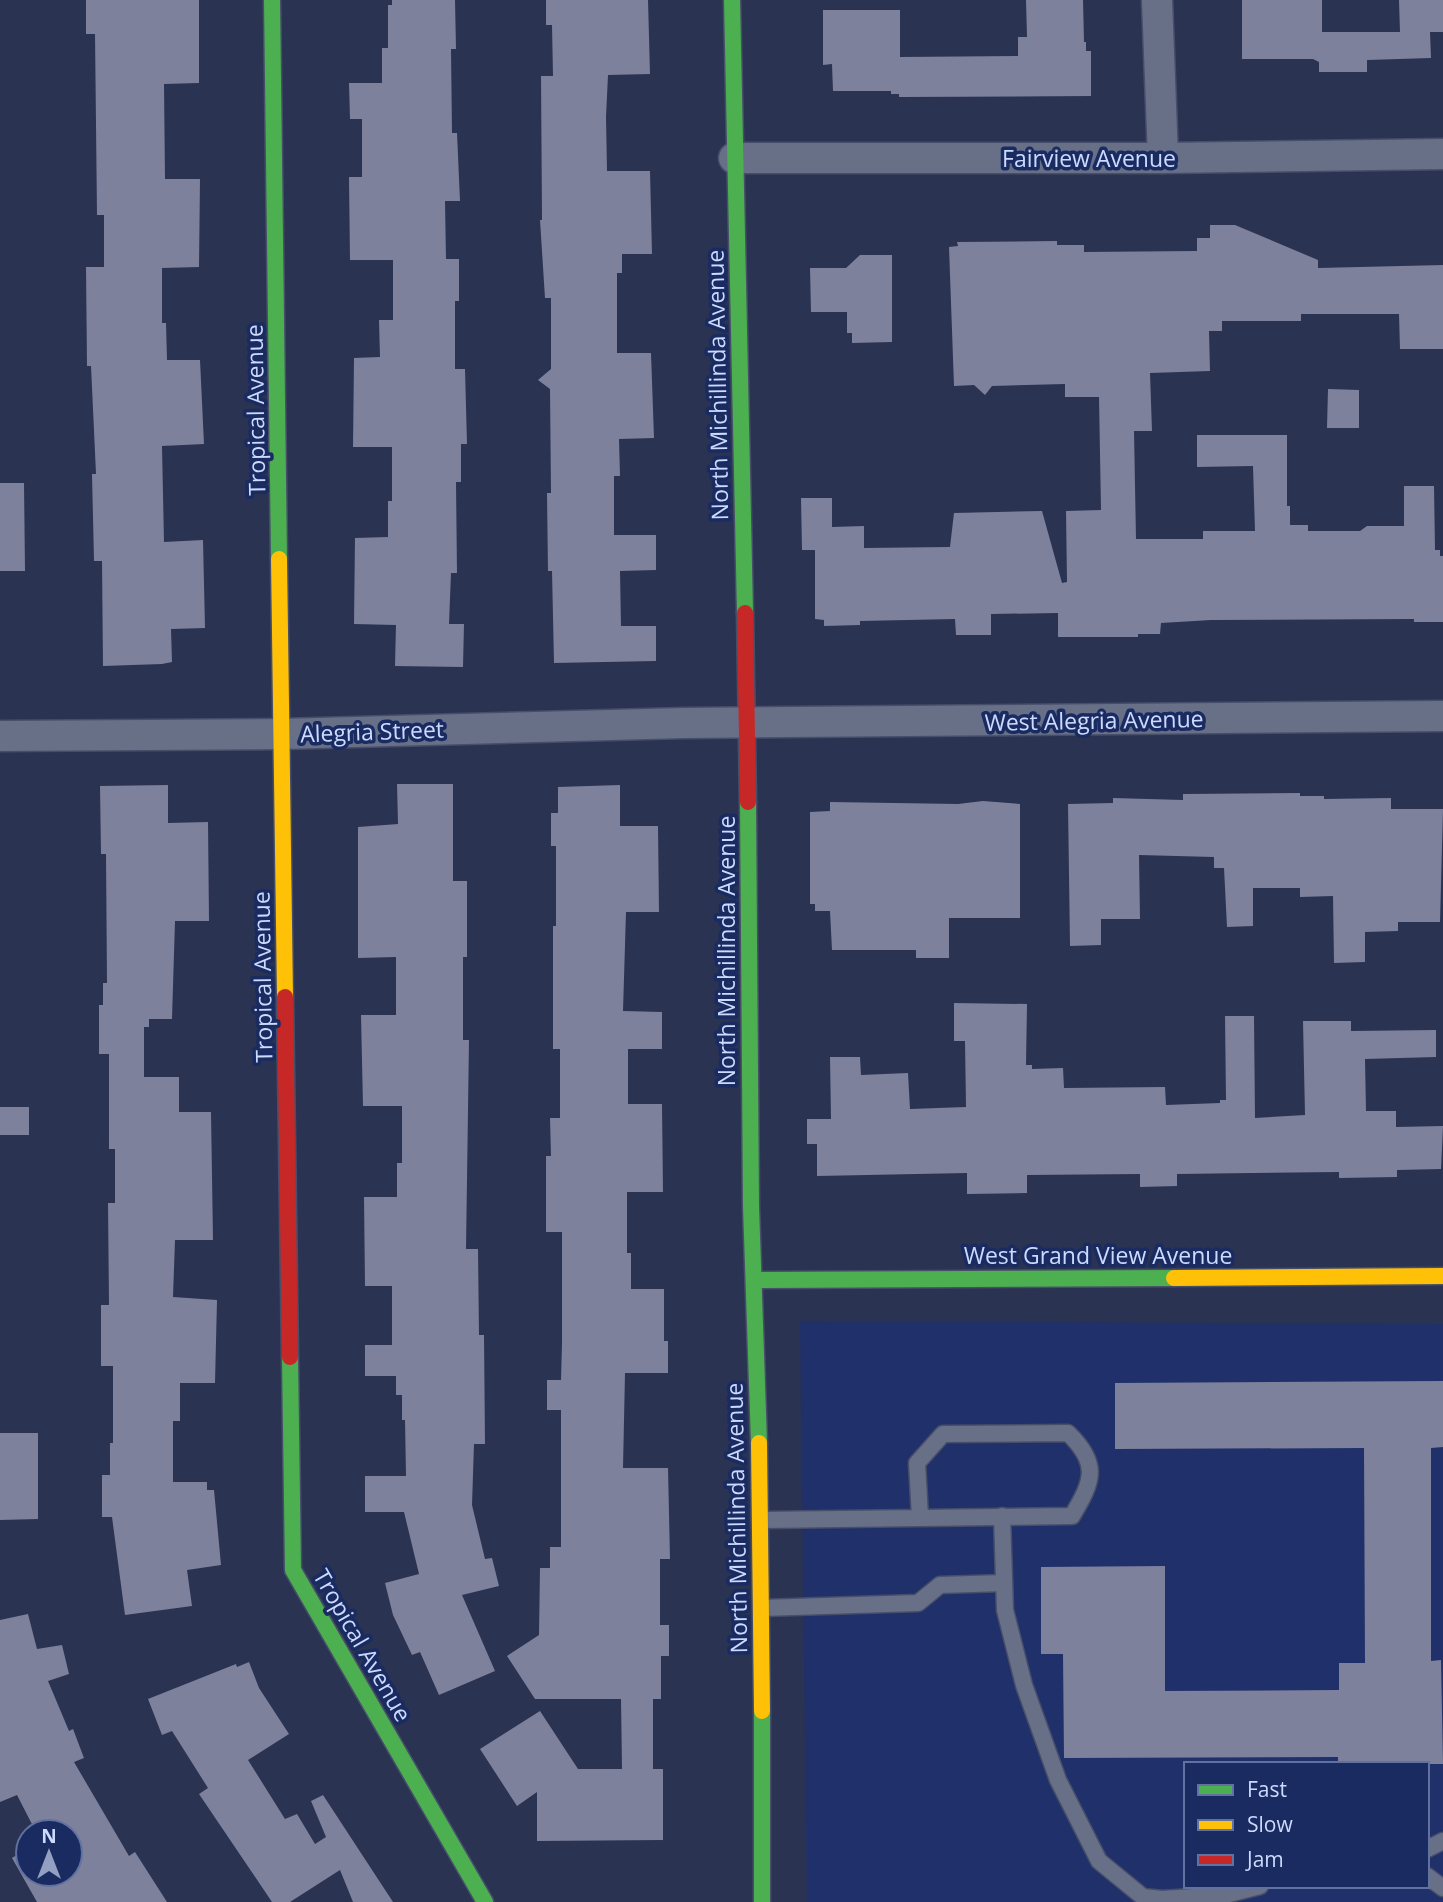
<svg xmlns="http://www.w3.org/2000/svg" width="1443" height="1902" viewBox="0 0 1443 1902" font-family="'Open Sans',sans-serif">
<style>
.built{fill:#20306a;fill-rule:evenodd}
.building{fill:#7e819c}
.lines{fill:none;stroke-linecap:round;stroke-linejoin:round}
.lane-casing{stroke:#474e6a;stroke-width:19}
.street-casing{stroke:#474e6a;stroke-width:33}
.fast-casing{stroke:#474e6a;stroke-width:19}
.slow-casing{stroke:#474e6a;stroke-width:19}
.jam-casing{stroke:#474e6a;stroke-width:19}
.lane{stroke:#687088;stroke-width:16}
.street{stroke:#687088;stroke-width:30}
.fast{stroke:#4caf50;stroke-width:16}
.slow{stroke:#ffc107;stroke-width:16}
.jam{stroke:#c62828;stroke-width:16}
.labels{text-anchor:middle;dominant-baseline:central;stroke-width:7;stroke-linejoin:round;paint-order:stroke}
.street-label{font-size:23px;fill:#ccdafd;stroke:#1a2b62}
</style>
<rect width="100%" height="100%" fill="#2a3352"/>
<!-- built -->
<path class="built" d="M800,1321L1443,1324V1902H807ZM1186,1764H1427V1886H1186Z"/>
<!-- building -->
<g class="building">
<path d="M86,0H199V83L164,84L165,179H200L199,267L162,268V323H166L167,360H200L204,444L162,446L164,542L203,540L205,628L171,629L172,662L162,664L103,666L102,561H94L92,474H96L91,366H87L86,267H104V215H97L95,34H86Z"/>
<path d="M392,0H455L456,49H451L452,133H457L460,201H445L446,259H459V301H455V369H465L467,444H461V482H456L457,573H451L449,624H464L463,667L395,666L396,625L354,624L355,538L388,537V501H392V447H353L354,358L380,357L379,320H393V260H350L349,177H362V119H350L349,83H382V48H388V5H392Z"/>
<path d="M546,0H648L650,74L608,75L606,117L607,171H650L652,254H622V273H617V353H651L654,438L619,439L620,476H614V535H656V570L620,571L621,626H656V661L554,663L552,571H548L547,493H551L550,389L538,380L551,369V298H545L540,220H542L541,76H553L552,25H546Z"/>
<path d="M1026,0H1083L1084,42H1086V51H1091V96L899,97V94H891V91H833L832,64L823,65V10H900V57L1018,56V37H1027Z"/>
<path d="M1242,0H1322V32H1400L1399,0H1443V32H1430L1431,58L1367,60V72H1319V62L1313,59H1242Z"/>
<path d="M1210,225H1235L1318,260V268L1443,265V349H1400L1399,314H1301V321H1222V331H1209L1210,371L1150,373L1152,431H1134L1136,539H1203V531H1255L1253,466L1197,467V435H1287V506H1290V525H1308V531H1360L1367,526H1404V486H1434L1435,550H1440V556H1443V622H1414V619L1211,620L1161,623L1160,634H1138V637H1058V613L991,614V635H956L955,619L860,621V625L824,626V620L815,619V550H802L801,498H832V527L864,526V548L950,547L954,513L1042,511L1062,583L1067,582L1066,511L1101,510L1099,397H1065V384L992,386L985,395L974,385L954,386L949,247L958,246L957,242L1057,241V245H1084V252L1197,251V238H1210Z"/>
<path d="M860,255H892V342L852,343V333H847V312H811L810,268H846Z"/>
<path d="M1328,389L1359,390V428H1327Z"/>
<path d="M0,483H24L25,571H0Z"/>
<path d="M397,784H453V881H467V957H463V1040H469L466,1249H478L479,1335H484L485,1444H474L472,1505L485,1559L492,1558L499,1586L462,1595L495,1671L439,1695L420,1652L412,1655L393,1615L385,1583L419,1574L404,1512H365V1476H406L405,1420H402V1395H396V1376H365V1345H392V1286H365L364,1197H397V1163H402V1106H363L361,1015H396V957L358,958V827L398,824Z"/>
<path d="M168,785V823L208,822L209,921H175L172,1019H149V1027H144V1077H179V1112H211L213,1240H175L173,1297L217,1300L215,1383H180V1421H173V1482H207V1490H214L221,1565L187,1570L192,1606L125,1615L112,1517H102V1475H110V1443H113V1366H101V1305H109L108,1203H115V1149H109V1054H99V1005H103V983H107L106,854H101L100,786Z"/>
<path d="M620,785V826H658L659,912H626L623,1011L662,1012V1049H628V1104H662L663,1192H627V1253H631V1289H664V1341H668V1373H625L623,1468H668L670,1559H660V1625H669V1656H661V1699H653V1769H663V1840L537,1841V1792L517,1806L480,1749L540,1711L578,1769H622L621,1699H535L507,1656L539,1635L540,1568H550V1547H561V1410H547V1380H561L562,1343V1232H546V1156H551L550,1118H560V1049H553V926H556V846H551V813H558V787Z"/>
<path d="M1300,793V796H1324V799L1391,798V809H1443L1440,922H1398V931L1365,932V962L1334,963L1333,896L1300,897V888H1253V926L1227,927L1224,868H1214V857L1139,855L1140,919H1101V945L1070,946L1068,804L1113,803V798L1183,800V794Z"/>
<path d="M983,801L1020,804V918H949V958H916V950H832L830,911H815V904H810V812L830,811V802L958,804Z"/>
<path d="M954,1003L1027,1004L1026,1065H1032V1069L1063,1068L1064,1088L1165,1087L1166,1105L1220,1103V1100H1226L1225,1016H1254L1255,1118L1305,1115L1303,1021H1351V1031L1436,1030V1057L1365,1059L1366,1111H1396V1127L1443,1126L1441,1169L1397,1170V1177L1339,1178V1172L1177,1174V1186L1140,1187V1174L1027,1175V1193L967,1194V1173L817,1176V1144H807V1119H831L830,1057H860L861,1075L908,1073L910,1109L966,1107L965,1041H954Z"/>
<rect x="0" y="1107" width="29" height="28"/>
<path d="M1443,1381V1447L1431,1448V1661L1441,1660L1443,1764H1338V1757L1064,1758L1063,1654H1041V1567L1165,1566V1691L1339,1690V1663H1365L1364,1448L1115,1449V1383Z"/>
<path d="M0,1433H38V1519L0,1520Z"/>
<path d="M28,1614L37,1649L62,1645L69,1674L48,1681L69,1731L73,1729L84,1758L74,1762L129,1856L135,1852L167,1902H37L12,1858L28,1848V1874H70V1832H36L17,1795L0,1802V1620Z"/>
<path d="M249,1662L259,1688L289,1734L248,1760L285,1819L297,1814L315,1844L326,1837L311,1801L323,1795L393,1902H353L340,1870L290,1902H272L199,1794L208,1788L172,1731L162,1735L148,1699L236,1664L237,1667Z"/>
</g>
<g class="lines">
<!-- lane casing -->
<g class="lane-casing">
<g id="lane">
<path d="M1002,1516L1005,1610L1024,1685L1058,1780L1099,1861L1143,1897L1162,1899V1902"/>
<path d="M761,1520L1072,1516C1093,1481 1100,1464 1068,1433L943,1434L917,1463L920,1517"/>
<path d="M762,1608L918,1603L940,1585L1004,1583"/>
<path d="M1427,1849L1443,1841"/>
<path d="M1427,1876L1443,1888"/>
<path d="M1162,1899L1225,1895L1260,1886"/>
</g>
</g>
<!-- street casing -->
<g class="street-casing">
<g id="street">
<path d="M1157,0L1163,158"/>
<path d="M734,158H1163L1443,154"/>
<path d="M0,736L281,734L684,723L1443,716"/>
</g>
</g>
<!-- fast casing -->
<g class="fast-casing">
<g id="fast">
<path d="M272,0L279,559"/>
<path d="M732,0L745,613"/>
<path d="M748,802L751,1206L759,1443"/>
<path d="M754,1280L1174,1278"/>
<path d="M290,1357L293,1570L485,1902"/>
<path d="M762,1711V1902"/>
</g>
</g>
<!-- slow casing -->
<g class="slow-casing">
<g id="slow">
<path d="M279,559L285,997"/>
<path d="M1174,1278L1443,1276"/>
<path d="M759,1443L762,1711"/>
</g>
</g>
<!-- jam casing -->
<g class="jam-casing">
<g id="jam">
<path d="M745,613L748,802"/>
<path d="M285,997L290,1357"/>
</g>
</g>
<!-- lane -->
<use href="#lane" class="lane"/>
<!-- street -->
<use href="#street" class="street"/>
<!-- fast -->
<use href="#fast" class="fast"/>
<!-- slow -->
<use href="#slow" class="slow"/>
<!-- jam -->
<use href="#jam" class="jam"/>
</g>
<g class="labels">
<!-- street labels -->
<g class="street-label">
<text x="1089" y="158">Fairview Avenue</text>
<text transform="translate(717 385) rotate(-91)">North Michillinda Avenue</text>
<text transform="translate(255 410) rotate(-91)">Tropical Avenue</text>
<text transform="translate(1094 720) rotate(-1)">West Alegria Avenue</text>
<text transform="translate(372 731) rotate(-2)">Alegria Street</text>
<text transform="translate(726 951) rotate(-90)">North Michillinda Avenue</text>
<text transform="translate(262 977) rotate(-91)">Tropical Avenue</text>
<text x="1098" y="1255">West Grand View Avenue</text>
<text transform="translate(736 1518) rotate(-91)">North Michillinda Avenue</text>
<text transform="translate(363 1645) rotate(60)">Tropical Avenue</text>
</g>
</g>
<!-- legend -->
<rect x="1184" y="1762" width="245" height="126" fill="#1a2b62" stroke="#6171a0" stroke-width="2"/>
<rect x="1198" y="1785" width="35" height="10" fill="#4caf50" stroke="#6171a0" stroke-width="2"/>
<text x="1247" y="1797" font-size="21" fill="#ccdafd">Fast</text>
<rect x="1198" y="1820" width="35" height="10" fill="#ffc107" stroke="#6171a0" stroke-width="2"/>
<text x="1247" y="1832" font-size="21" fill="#ccdafd">Slow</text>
<rect x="1198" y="1855" width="35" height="10" fill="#c62828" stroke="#6171a0" stroke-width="2"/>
<text x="1247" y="1867" font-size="21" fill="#ccdafd">Jam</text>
<!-- north arrow -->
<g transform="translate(49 1853)"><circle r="33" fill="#1a2b62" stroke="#6171a0" stroke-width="2"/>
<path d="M0-5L12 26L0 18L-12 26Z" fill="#93a0c1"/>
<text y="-10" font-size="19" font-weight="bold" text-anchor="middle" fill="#ccdafd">N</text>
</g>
</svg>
